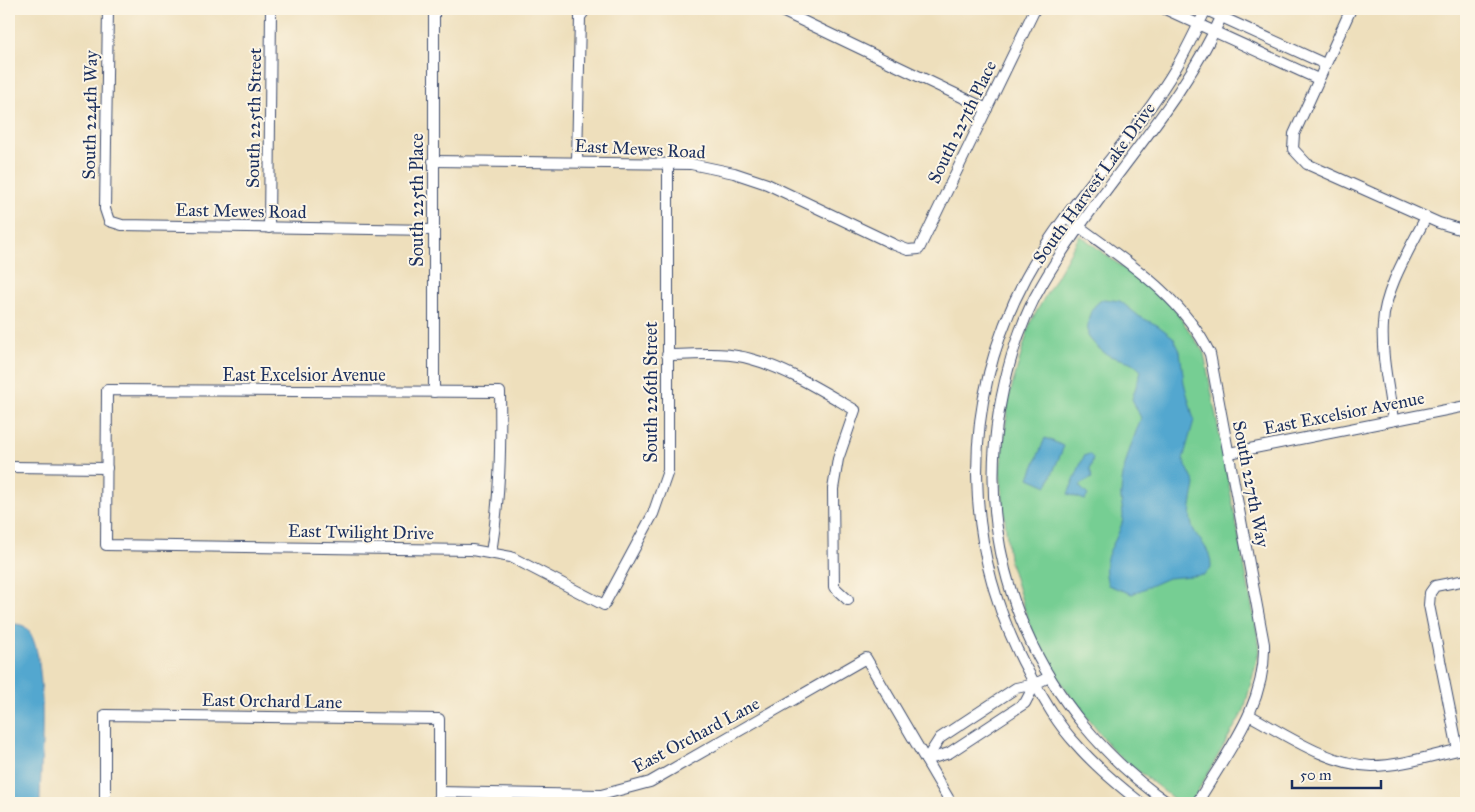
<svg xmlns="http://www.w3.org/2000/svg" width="1475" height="812" viewBox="0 0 1475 812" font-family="'IM FELL Great Primer',serif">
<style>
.green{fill:#76ce93;stroke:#487e78}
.water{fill:#53a7cf;stroke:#376b96}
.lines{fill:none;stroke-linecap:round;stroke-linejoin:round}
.minor-casing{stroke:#3b496c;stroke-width:12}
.minor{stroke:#fff;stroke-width:10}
.labels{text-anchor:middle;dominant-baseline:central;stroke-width:4;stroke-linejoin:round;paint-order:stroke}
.street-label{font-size:18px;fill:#1b2f5e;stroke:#fcf5e5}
</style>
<rect width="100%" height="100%" fill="#fcf5e5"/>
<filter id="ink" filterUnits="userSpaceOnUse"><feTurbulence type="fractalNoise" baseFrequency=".02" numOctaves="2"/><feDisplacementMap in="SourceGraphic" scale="10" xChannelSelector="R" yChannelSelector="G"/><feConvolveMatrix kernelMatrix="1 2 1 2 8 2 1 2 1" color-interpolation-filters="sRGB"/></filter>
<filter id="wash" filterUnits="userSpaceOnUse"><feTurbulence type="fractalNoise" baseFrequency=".0096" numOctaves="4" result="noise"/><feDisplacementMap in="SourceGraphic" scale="20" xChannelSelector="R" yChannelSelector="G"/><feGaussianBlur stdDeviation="1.12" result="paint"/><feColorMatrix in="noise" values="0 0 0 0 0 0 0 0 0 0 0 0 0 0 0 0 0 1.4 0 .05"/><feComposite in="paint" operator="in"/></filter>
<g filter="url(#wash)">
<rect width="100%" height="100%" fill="#eedfbc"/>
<!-- green -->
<path class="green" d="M1080,235L1171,304L1204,353L1260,648L1244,710L1191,803H1179L1115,753L1065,689L1031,630L1009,559L1000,471L1009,397L1030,323Z"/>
<!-- water -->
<g class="water">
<path d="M1104,299L1120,301L1140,317L1157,325L1173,337L1180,351L1184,383L1194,420L1183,459L1195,484C1193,497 1189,509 1191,522C1195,541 1212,545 1211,568L1203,575L1168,578L1132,594L1108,585C1100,554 1114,550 1122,523C1125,514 1120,502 1121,493C1122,466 1132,443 1141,418L1132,399L1141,371C1130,359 1128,362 1113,357C1103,354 1094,344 1088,336C1087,320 1089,306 1104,299Z"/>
<path d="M1045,438L1064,446L1047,486L1029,478Z"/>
<path d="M1089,454L1093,458L1090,469L1092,478L1082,483L1080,487L1088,495L1085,500L1068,494L1084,456Z"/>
<path d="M9,623C13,624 20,624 24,626C51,645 40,769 40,803H9Z"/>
</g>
</g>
<g filter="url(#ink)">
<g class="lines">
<!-- minor casing -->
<g class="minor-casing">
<g id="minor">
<path d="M108,9L105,209L109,221L122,225L433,230"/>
<path d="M434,9V392"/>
<path d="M772,9L784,12L987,109"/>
<path d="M1165,9L1318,79"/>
<path d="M1204,9L1325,64"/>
<path d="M1351,9L1294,134L1293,149L1307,164L1439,223L1466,231"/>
<path d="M433,161L691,164L734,173L767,184L895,245L908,250L919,249L1035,9"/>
<path d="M577,162L580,17L586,9"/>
<path d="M1066,217C1119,257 1181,293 1210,354L1264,644C1266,706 1227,752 1197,803"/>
<path d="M269,228L271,9"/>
<path d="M667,355C694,355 725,351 751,359C788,369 822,391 855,410L838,459L833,489L834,587L848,600"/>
<path d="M1393,420C1389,389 1381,356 1383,324C1384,290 1411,247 1426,217"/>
<path d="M1229,453L1466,406"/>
<path d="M9,467L107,468"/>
<path d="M491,553C500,498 501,448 500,392L107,390L106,545L472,550L511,557L604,605L653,514L668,471V163"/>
<path d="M1249,715C1286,735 1329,765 1372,766C1401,766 1437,754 1466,748"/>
<path d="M1458,750L1429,605L1430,593L1435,586L1466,580"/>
<path d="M926,760L940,738L1016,688L1035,684L1049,677"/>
<path d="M926,760L949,753L1025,703L1035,684"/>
<path d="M439,792L601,795L650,782L866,658L951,803"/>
<path d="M105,803V715L439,719V803"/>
<path d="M1141,803C1118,785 1096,767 1077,745C1058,725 1044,700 1031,677C962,552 958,405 1026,278C1067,202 1133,141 1177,66C1188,47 1197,28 1206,9"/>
<path d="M1168,803C1041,714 973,566 999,411C1006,371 1017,332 1035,297C1090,195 1178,115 1225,9"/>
</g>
</g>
<!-- minor -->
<use href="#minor" class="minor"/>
</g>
</g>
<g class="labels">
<!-- street labels -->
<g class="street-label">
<text transform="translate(90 115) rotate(-89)">South 224th Way</text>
<text transform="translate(254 118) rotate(-89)">South 225th Street</text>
<text transform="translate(962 122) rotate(-64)">South 227th Place</text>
<text transform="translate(640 149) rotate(3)">East Mewes Road</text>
<text transform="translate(1094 183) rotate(-54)">South Harvest Lake Drive</text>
<text transform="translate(417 200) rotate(-90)">South 225th Place</text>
<text transform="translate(241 211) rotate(1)">East Mewes Road</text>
<text x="304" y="375">East Excelsior Avenue</text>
<text transform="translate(651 392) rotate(-90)">South 226th Street</text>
<text transform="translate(1344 413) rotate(-11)">East Excelsior Avenue</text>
<text transform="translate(1251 484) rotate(79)">South 227th Way</text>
<text transform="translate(361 532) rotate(1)">East Twilight Drive</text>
<text transform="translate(272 701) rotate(1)">East Orchard Lane</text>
<text transform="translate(696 735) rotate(-28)">East Orchard Lane</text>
</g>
</g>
<!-- margin -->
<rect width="1475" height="812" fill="none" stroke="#fcf5e5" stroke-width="30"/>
<!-- scale -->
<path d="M1292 780v8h89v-8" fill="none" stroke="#1b2f5e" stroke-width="2.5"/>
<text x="1300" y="780" font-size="15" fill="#1b2f5e" stroke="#fcf5e5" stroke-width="4" paint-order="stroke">50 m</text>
</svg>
